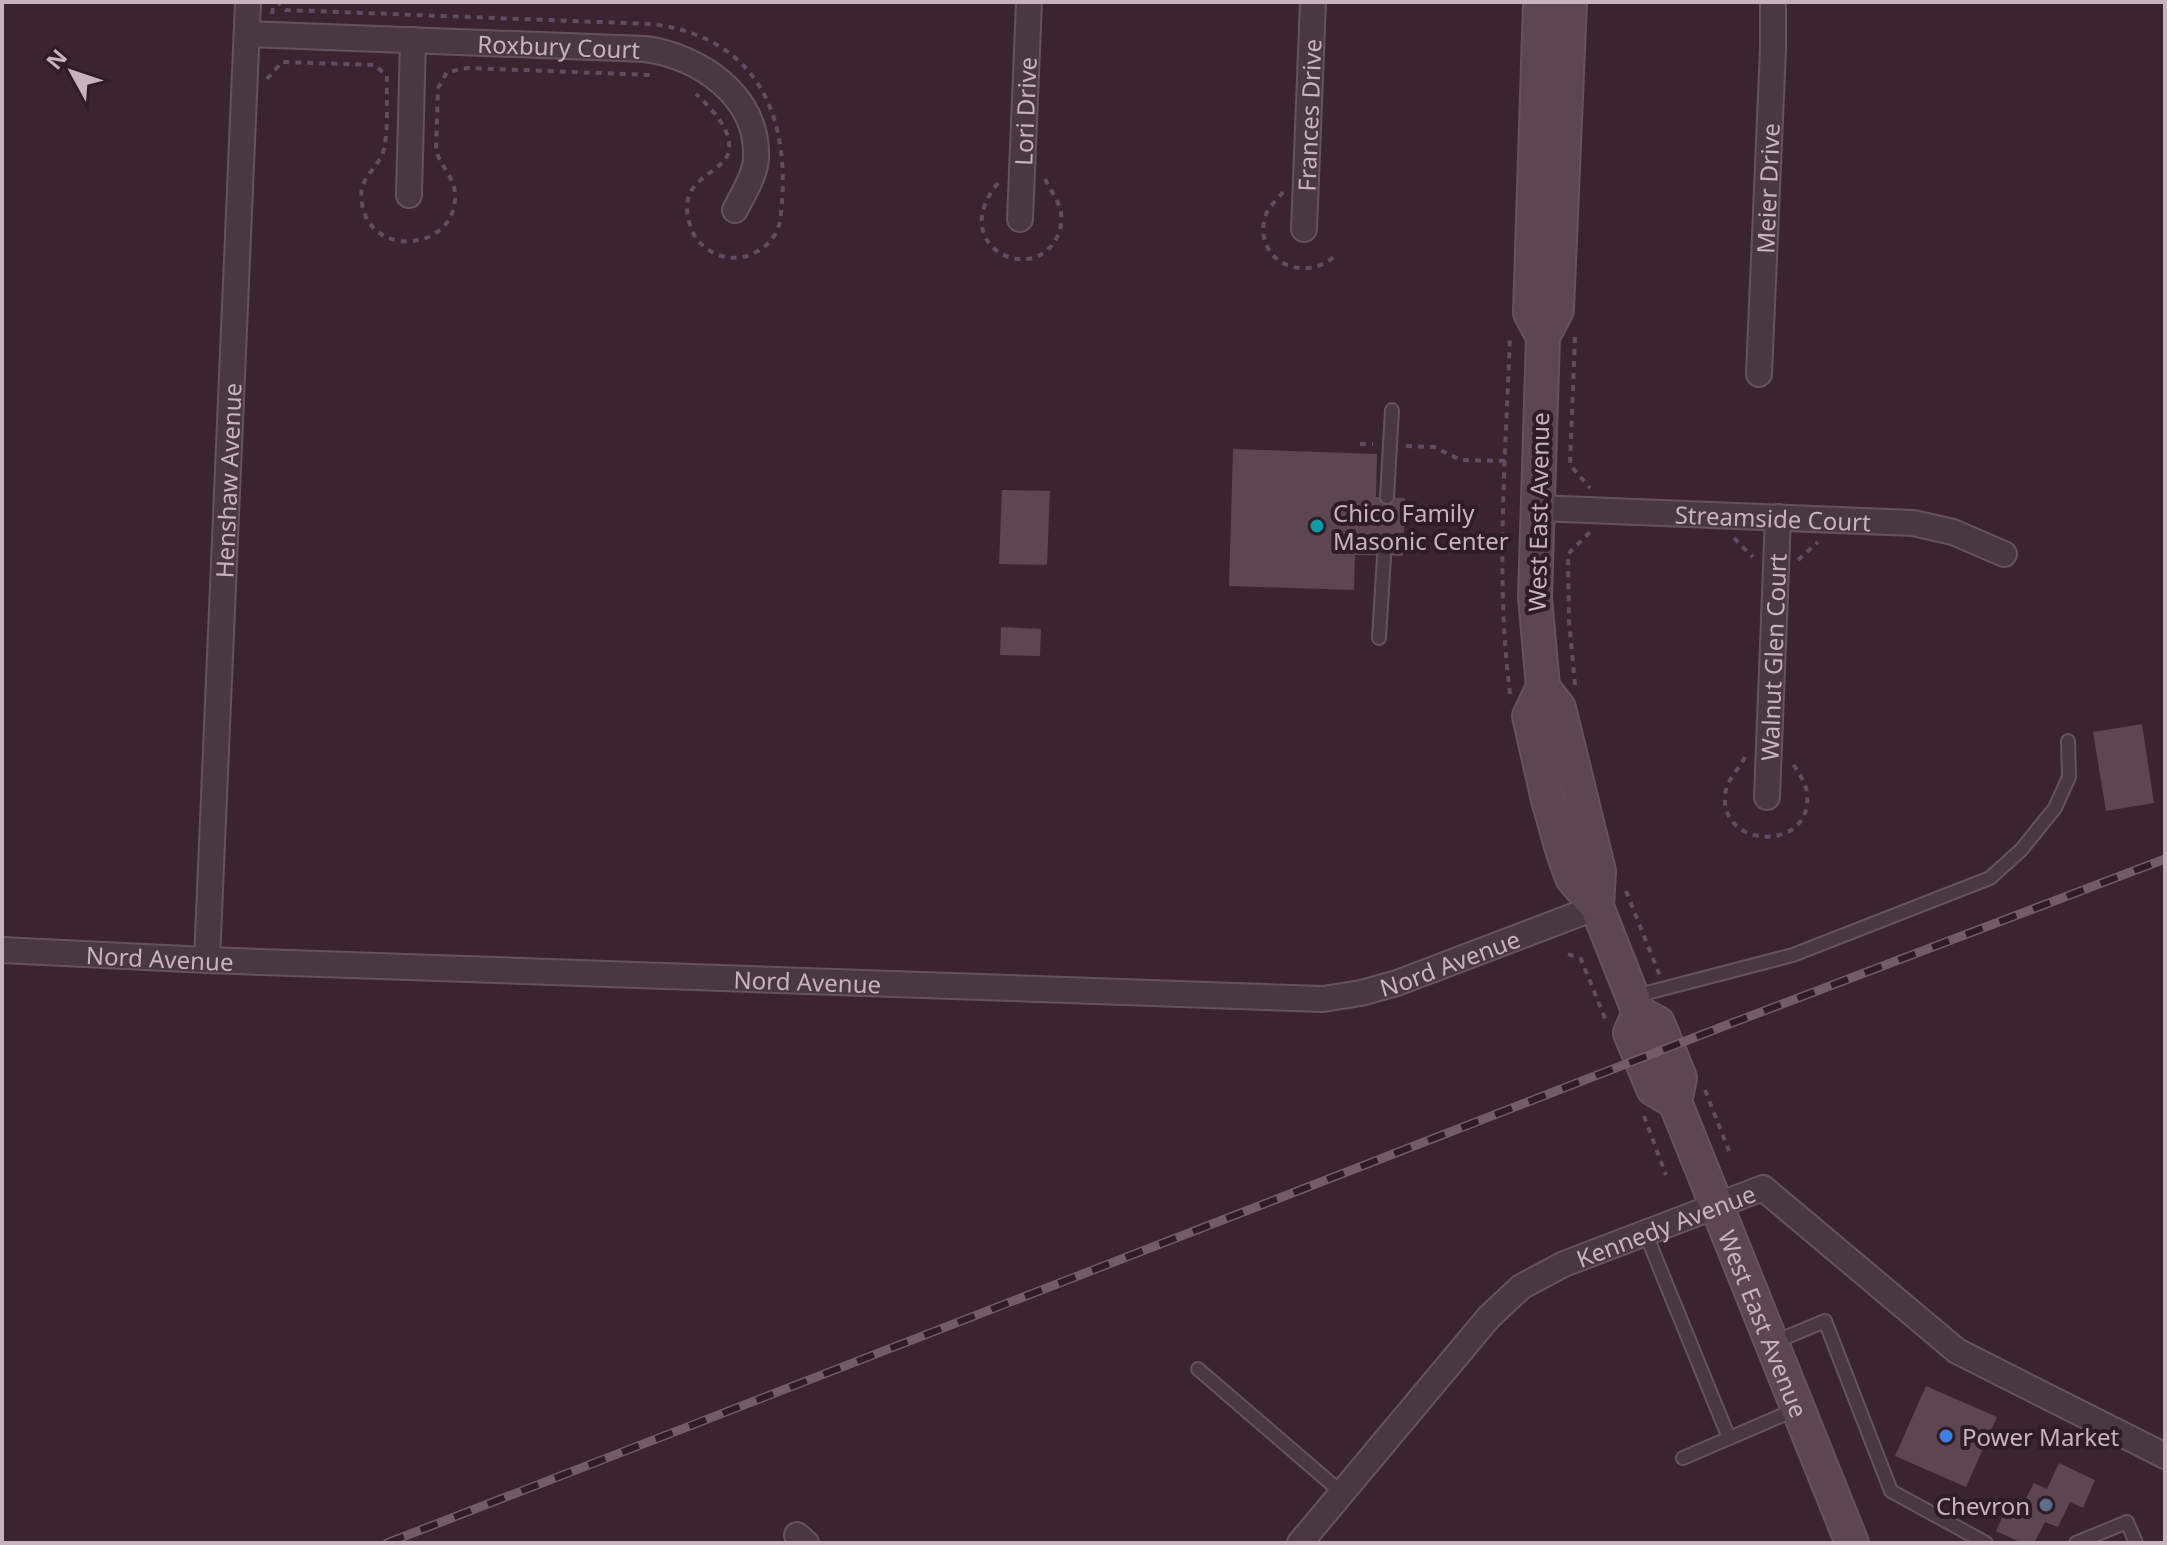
<svg xmlns="http://www.w3.org/2000/svg" width="2167" height="1545" viewBox="0 0 2167 1545" font-family="'Noto Sans',sans-serif">
<style>
.building{fill:#5e4552}
.lines{fill:none;stroke-linecap:round;stroke-linejoin:round}
.lane-casing{stroke:#65535c;stroke-width:16}
.street-casing{stroke:#65535c;stroke-width:28}
.secondary-casing{stroke:#65535c;stroke-width:36}
.path{stroke:#604d60;stroke-width:4;stroke-dasharray:6 6;stroke-linecap:butt}
.lane{stroke:#4a3841;stroke-width:12}
.street{stroke:#4a3841;stroke-width:24}
.secondary{stroke:#5c4651;stroke-width:32}
.rail-casing{stroke:#725c68;stroke-width:9}
.rail{stroke:#2f1d26;stroke-width:6;stroke-dasharray:18;stroke-linecap:butt}
.culture-dot{fill:#0f9aa8;stroke:#2f1d26;stroke-width:3}
.shop-dot{fill:#3f7fe0;stroke:#2f1d26;stroke-width:3}
.service-dot{fill:#5c6f8a;stroke:#2f1d26;stroke-width:3}
.labels{text-anchor:middle;dominant-baseline:central;stroke-width:8;stroke-linejoin:round;paint-order:stroke}
.street-label{font-size:24px;fill:#c6b3bc;stroke:#2f1d26}
.poi-label{font-size:24px;fill:#c6b3bc;stroke:#2f1d26;text-anchor:start}
</style>
<rect width="100%" height="100%" fill="#39242f"/>
<!-- building -->
<g class="building">
<path d="M1233,449L1377,454L1376,497L1405,498L1403,556L1355,555L1354,590L1229,586Z"/>
<path d="M1002,490L1050,491L1047,565L999,564Z"/>
<path d="M1001,627L1041,629L1040,656L1000,655Z"/>
<path d="M2142,724L2154,803L2106,811L2093,732Z"/>
<path d="M1926,1386L1997,1417L1966,1487L1895,1456Z"/>
<path d="M2059,1463L2095,1480L2083,1508L2070,1502L2058,1527L2045,1522L2034,1543H2022L1996,1531L2009,1502L2021,1508L2034,1483L2047,1489Z"/>
</g>
<g class="lines">
<!-- lane casing -->
<g class="lane-casing">
<g id="lane">
<path d="M1387,497L1392,410"/>
<path d="M1379,638L1384,556"/>
<path d="M1635,996L1793,955L1990,878L2021,850L2055,808L2069,777L2068,741"/>
<path d="M1645,1232L1729,1438"/>
<path d="M1772,1343L1825,1321L1891,1491L1986,1543"/>
<path d="M1198,1369L1342,1493"/>
<path d="M1683,1458L1797,1409"/>
<path d="M2076,1543L2127,1522L2136,1543"/>
</g>
</g>
<!-- street casing -->
<g class="street-casing">
<g id="street">
<path id="s1" d="M247,34L645,49C699,56 759,96 756,158C755,176 743,194 735,210"/>
<path d="M409,195L413,40"/>
<path id="s2" d="M1020,219L1029,2"/>
<path id="s3" d="M1304,229L1313,2"/>
<path id="s4" d="M1759,374L1773,49V2"/>
<path id="s5" d="M1537,508L1913,523L1953,532L2004,554"/>
<path id="s6" d="M1767,797L1778,517"/>
<path id="s7" d="M2,950L207,960L1323,999L1361,993L1397,983L1597,907"/>
<path id="s8" d="M207,960L248,2"/>
<path d="M797,1535L806,1543"/>
<path id="s9" d="M1300,1543L1489,1317L1521,1287L1564,1264L1763,1188L1957,1351L2165,1456"/>
</g>
</g>
<!-- secondary casing -->
<g class="secondary-casing">
<g id="secondary">
<path d="M1540,2L1530,313L1543,337"/>
<path d="M1570,2L1557,310L1543,337L1535,597L1543,687L1559,708L1599,871L1597,907"/>
<path id="s10" d="M1543,687L1529,716L1548,800L1563,853L1572,878L1597,907L1639,1013L1658,1023L1680,1078L1675,1102L1852,1543"/>
<path d="M1639,1013L1630,1033L1653,1089L1675,1102"/>
</g>
</g>
<!-- path -->
<g class="path">
<path d="M272,14L273,8L278,2L286,10L652,24C762,38 793,122 780,222C776,236 768,247 754,253C743,259 730,259 718,255C704,249 694,239 690,225C674,176 726,175 729,150C732,129 710,107 696,94"/>
<path d="M267,79L282,62L375,65L387,76C386,99 389,127 384,149C378,171 357,176 362,204C371,260 458,250 455,194C454,176 440,166 436,150L438,88L447,72L468,68L652,75"/>
<path d="M998,183C946,246 1033,287 1057,237C1061,229 1062,221 1061,213C1059,200 1050,190 1045,179"/>
<path d="M1283,192C1277,200 1268,207 1265,217C1253,262 1306,285 1337,254"/>
<path d="M1575,337L1570,465L1590,488"/>
<path d="M1360,444H1373"/>
<path d="M1406,446L1434,447L1461,460L1506,461"/>
<path d="M1734,538L1753,557"/>
<path d="M1798,560L1818,542"/>
<path d="M1575,685L1569,621L1568,554L1590,532"/>
<path d="M1510,694C1495,575 1506,454 1510,335"/>
<path d="M1745,757C1738,771 1726,780 1725,796C1721,849 1813,852 1807,794C1806,781 1797,772 1791,760"/>
<path d="M1626,891L1660,976"/>
<path d="M1568,954L1581,959L1606,1021"/>
<path d="M1705,1090L1729,1151"/>
<path d="M1644,1116L1666,1175"/>
</g>
<!-- lane -->
<use href="#lane" class="lane"/>
<!-- street -->
<use href="#street" class="street"/>
<!-- secondary -->
<use href="#secondary" class="secondary"/>
<!-- rail casing -->
<g class="rail-casing">
<path id="rail" d="M387,1543L1732,1023L2165,859"/>
</g>
<!-- rail -->
<use href="#rail" class="rail"/>
</g>
<!-- markers -->
<circle class="culture-dot" cx="1317" cy="526" r="8"/>
<circle class="shop-dot" cx="1946" cy="1436" r="8"/>
<circle class="service-dot" cx="2046" cy="1505" r="8"/>
<g class="labels">
<!-- street labels -->
<g class="street-label">
<text stroke="none"><textPath href="#s1" startOffset="312">Roxbury Court</textPath></text>
<text stroke="none"><textPath href="#s2" startOffset="108">Lori Drive</textPath></text>
<text stroke="none"><textPath href="#s3" startOffset="114">Frances Drive</textPath></text>
<text stroke="none"><textPath href="#s4" startOffset="186">Meier Drive</textPath></text>
<text stroke="none"><textPath href="#s8" startOffset="480">Henshaw Avenue</textPath></text>
<text transform="translate(1538 512) rotate(-89)">West East Avenue</text>
<text stroke="none"><textPath href="#s5" startOffset="236">Streamside Court</textPath></text>
<text stroke="none"><textPath href="#s6" startOffset="140">Walnut Glen Court</textPath></text>
<text stroke="none"><textPath href="#s7" startOffset="158">Nord Avenue</textPath></text>
<text stroke="none"><textPath href="#s7" startOffset="1454">Nord Avenue</textPath></text>
<text stroke="none"><textPath href="#s7" startOffset="806">Nord Avenue</textPath></text>
<text stroke="none"><textPath href="#s9" startOffset="496">Kennedy Avenue</textPath></text>
<text stroke="none"><textPath href="#s10" startOffset="696">West East Avenue</textPath></text>
</g>
<!-- poi labels -->
<g class="poi-label">
<text x="1333" y="512">Chico Family<tspan x="1333" dy="28">Masonic Center</tspan></text>
<text x="1962" y="1436">Power Market</text>
<text x="2030" y="1505" text-anchor="end">Chevron</text>
</g>
</g>
<!-- border -->
<rect width="2167" height="1545" fill="none" stroke="#c6b3bc" stroke-width="8"/>
<!-- north arrow -->
<g transform="translate(72 72) rotate(310)" stroke="#2f1d26" stroke-width="6" paint-order="stroke">
<path d="M0-6L14 30L0 20L-14 30Z" fill="#c6b3bc"/>
<text y="-12" font-size="22" font-weight="bold" text-anchor="middle" fill="#c6b3bc">N</text>
</g>
</svg>
